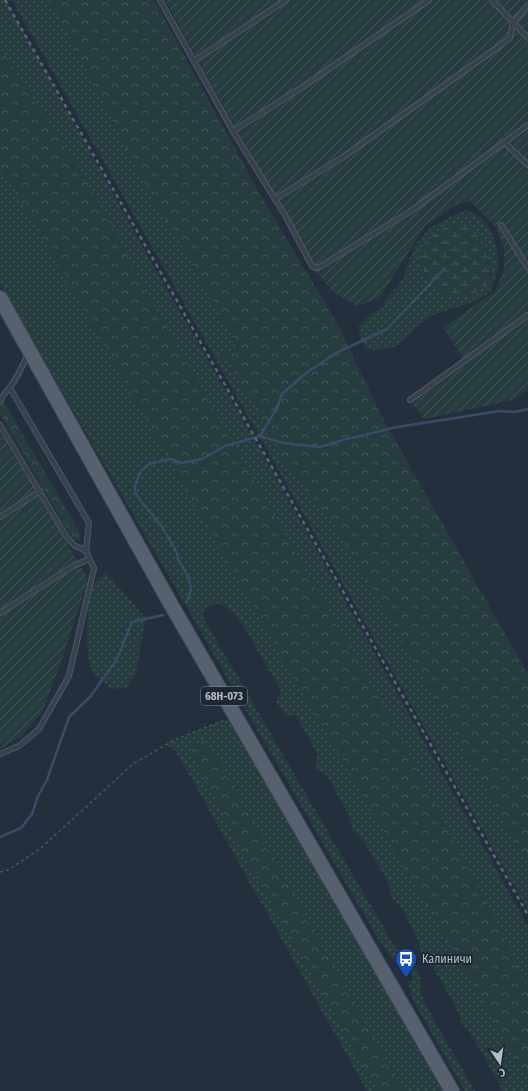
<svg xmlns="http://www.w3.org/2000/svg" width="528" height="1091" viewBox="0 0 528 1091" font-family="'Fira Sans Condensed',sans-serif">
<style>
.grass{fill:url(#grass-dots);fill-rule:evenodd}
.forest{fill:url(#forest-crowns)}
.wetland{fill:url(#wetland-marsh)}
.garden{fill:url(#garden-furrows)}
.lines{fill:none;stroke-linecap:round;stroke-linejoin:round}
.stream{stroke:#394c67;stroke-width:2.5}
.service-casing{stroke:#565f6c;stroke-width:6}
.primary-casing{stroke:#414a57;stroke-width:16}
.path{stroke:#44595c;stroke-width:1.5;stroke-dasharray:3 3;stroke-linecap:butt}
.service{stroke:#38414e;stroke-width:4.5}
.primary{stroke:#56606e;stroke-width:14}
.rail{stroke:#5a6575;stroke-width:2.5;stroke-dasharray:4 4;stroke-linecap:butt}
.labels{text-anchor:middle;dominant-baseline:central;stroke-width:3.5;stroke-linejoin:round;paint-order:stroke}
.shield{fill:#1d2633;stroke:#878f9c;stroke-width:1}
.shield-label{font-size:11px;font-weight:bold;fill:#b4bcc9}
.poi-label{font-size:12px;fill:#b4bcc9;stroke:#1d2633;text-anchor:start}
</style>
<defs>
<pattern id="grass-dots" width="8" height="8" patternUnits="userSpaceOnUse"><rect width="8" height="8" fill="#263c3f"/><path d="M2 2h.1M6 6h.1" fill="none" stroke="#435659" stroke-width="1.8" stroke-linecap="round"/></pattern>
<pattern id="forest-crowns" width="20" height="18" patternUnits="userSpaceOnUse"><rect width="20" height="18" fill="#263c3f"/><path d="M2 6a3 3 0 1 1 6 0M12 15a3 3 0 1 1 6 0" fill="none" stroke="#435659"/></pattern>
<pattern id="wetland-marsh" width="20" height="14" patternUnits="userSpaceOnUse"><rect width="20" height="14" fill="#263c3f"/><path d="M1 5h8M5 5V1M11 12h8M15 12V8" fill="none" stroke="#435659"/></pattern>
<pattern id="garden-furrows" width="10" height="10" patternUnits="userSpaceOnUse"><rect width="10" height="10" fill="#263c3f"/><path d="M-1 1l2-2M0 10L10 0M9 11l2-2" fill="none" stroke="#435659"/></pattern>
</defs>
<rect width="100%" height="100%" fill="#242f3e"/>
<!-- grass -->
<g class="grass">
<path d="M0,0H5L151,262L262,453L528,926V986L396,728L159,315L87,181L0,47Z"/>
<path d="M12,0H50L157,207L178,239L238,348L228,353H220L221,359L230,364L244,393L250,392L257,414L338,531L434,695L528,864V910Z"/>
<path d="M0,165L275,645L528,1079V1091H501L498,1081L469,1031L462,1025L459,1013L433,967L426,963L422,956L417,937L399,904L390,897V887L378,864L362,839L352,830L350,817L326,774L315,769L317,753L296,716C284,716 282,711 276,701L281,690C267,669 245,622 228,608C221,603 214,605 207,607L203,614L204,619L396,949L403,951L411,959L421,977V995L431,1015L475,1091H465L413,1000L408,982L413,979L406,964L399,968L379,940L0,284Z"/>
<path d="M468,210C495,221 504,258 494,283C493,285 492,289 490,291C480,303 446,309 431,316C418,323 404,343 394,347C383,350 374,351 364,348L358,327L369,316L382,307L389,295L399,285L404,276L414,247L430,228L460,212ZM478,235L486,247L491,267L437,290L421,269Z"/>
<path d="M106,573L146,618L136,673L126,688L112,689C106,684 97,678 93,672C83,654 86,602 95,583C97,579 103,576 106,573Z"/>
<path d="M231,719L444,1091H403L212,749L204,741L193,756L248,862L378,1091H367L176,751L166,745L221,721Z"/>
</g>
<!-- forest -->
<g class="forest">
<path d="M50,0H154L264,201L338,325L383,419L528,674V864L434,695L338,531L282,458L257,414L250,393H244L230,364L221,359L219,353H228L238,347L178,239L157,207Z"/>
<path d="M0,47L87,181L159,315L396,728L528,986V1079L275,645L0,165Z"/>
<path d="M0,395L79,531L80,539L75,540L69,533L0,414Z"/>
<path d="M204,741L212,749L403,1091H378L248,862L193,756L191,748L197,742Z"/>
</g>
<!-- wetland -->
<path class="wetland" d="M459,222L468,224C480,237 494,256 491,275C487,296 452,303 437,290C434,287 431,282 428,278C421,267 420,267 421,253C423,237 446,226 459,222Z"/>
<!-- garden -->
<g class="garden">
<path d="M165,0H528V389L513,400L424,419L412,403L467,364L443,328L495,291L504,271V248L496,227L470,201L454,206L427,224L379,298L357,306L333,292L312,267Z"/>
<path d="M0,432L88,579L62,660L42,712L21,736L0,749Z"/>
</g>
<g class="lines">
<!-- stream -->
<g class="stream">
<path d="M260,436L277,408L282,394L306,373L336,353L387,329L445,268"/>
<path d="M187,601L191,590L189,578L178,559L177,553L163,528L140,500L135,491V485L141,471L149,464L165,460L171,459L181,463L202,459L225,446L260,436L283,443L320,447L343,440L397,427L500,411L515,412L528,409"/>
<path d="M0,837L21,828L32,814L38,796L47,780L69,717L90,697L117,659L132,622L163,615"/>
</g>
<!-- service casing -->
<g class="service-casing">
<g id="service">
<path d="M160,0L234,133L286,217L312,266L316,268L321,266L411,211L528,125"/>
<path d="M492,0L528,38"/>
<path d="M194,61L286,0"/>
<path d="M233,131L301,88L429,0"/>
<path d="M504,142L528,165"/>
<path d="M275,199L343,157L498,47L510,38L513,23L528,5"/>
<path d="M501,225L528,268"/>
<path d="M410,400L528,315"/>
<path d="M0,402C3,393 5,394 10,387C18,377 23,365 28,353"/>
<path d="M0,425L66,536L74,545L86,551"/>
<path d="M0,517L40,491"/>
<path d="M0,613L73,566L89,559"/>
<path d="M0,754L19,746L39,729L69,676L94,568L86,551L89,523L10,388"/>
</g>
</g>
<!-- primary casing -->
<g class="primary-casing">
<path id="primary" d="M0,298L169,601L452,1091"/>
</g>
<!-- path -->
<path class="path" d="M0,872L8,870L41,848L133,764L174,740L225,720"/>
<!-- service -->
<use href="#service" class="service"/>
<!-- primary -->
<use href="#primary" class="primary"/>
<!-- rail -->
<path class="rail" d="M5,0L528,915"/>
</g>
<!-- icons -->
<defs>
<g id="bus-pin" transform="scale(1.15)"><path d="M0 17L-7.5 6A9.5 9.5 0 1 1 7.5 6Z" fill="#1a4fb4" stroke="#1d2633"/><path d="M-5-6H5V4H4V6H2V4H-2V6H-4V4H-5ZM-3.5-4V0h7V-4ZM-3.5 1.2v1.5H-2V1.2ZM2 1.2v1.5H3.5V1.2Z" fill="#fff"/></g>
</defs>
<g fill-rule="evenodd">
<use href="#bus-pin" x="406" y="959"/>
</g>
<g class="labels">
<!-- shield labels -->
<rect class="shield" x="201" y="687" width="46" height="18" rx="3"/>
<g class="shield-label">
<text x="224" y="696">68Н-073</text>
</g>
<!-- poi labels -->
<g class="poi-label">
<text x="422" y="959">Калиничи</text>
</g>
</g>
<!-- north arrow -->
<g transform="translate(500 1063) rotate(167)" stroke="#1d2633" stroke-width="3" paint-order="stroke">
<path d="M0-3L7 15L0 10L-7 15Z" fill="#b4bcc9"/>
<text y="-6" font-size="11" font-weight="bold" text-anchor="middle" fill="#b4bcc9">С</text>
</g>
</svg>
